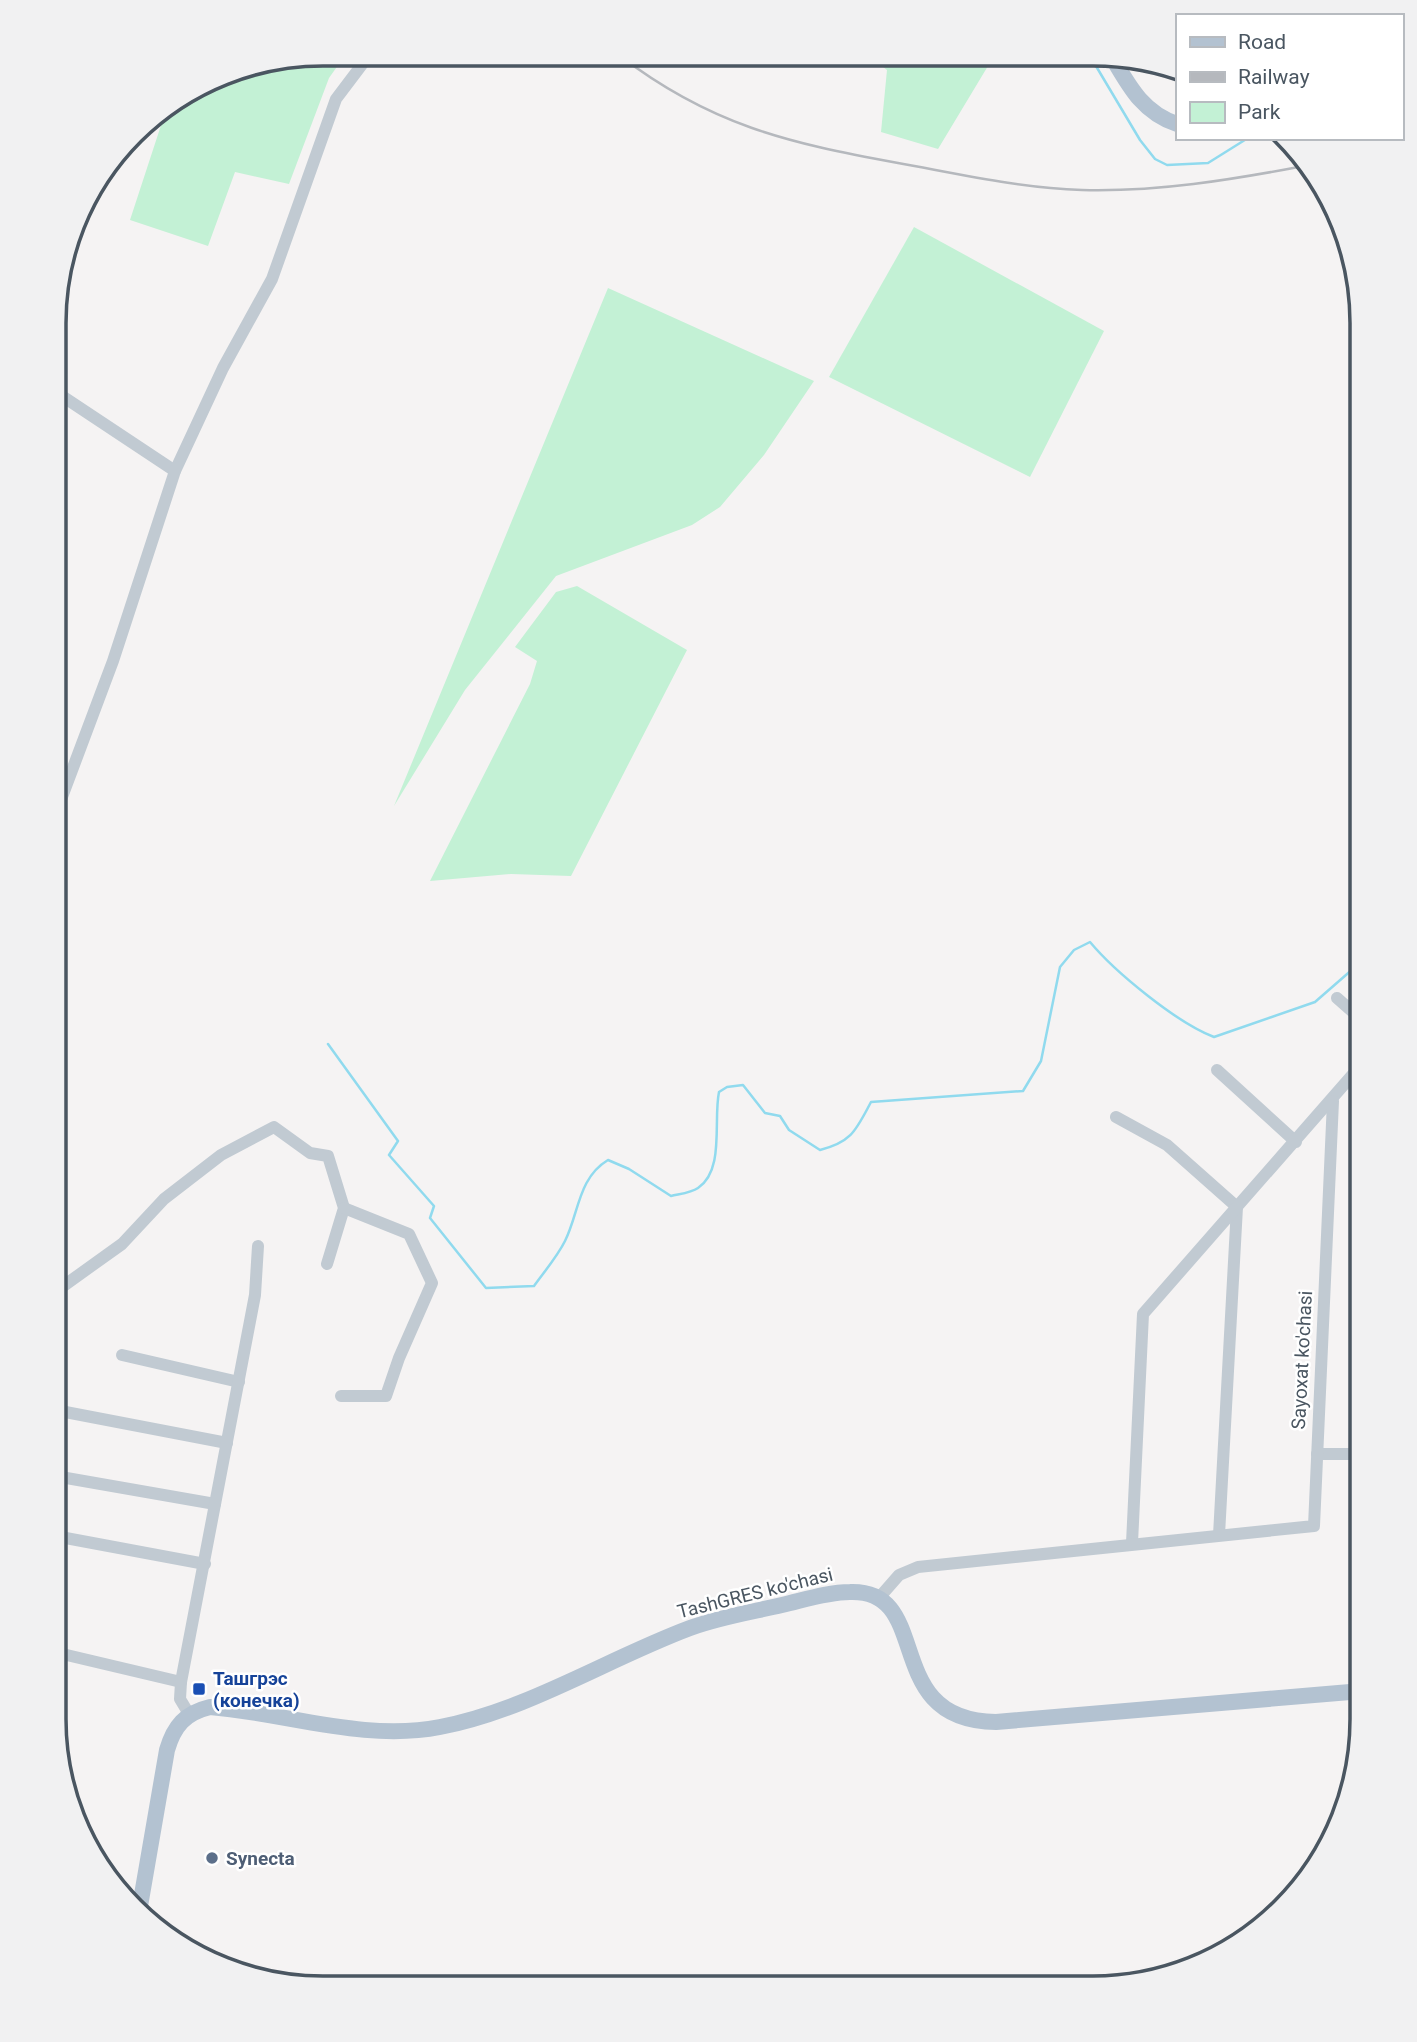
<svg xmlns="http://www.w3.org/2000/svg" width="1417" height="2042" viewBox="0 0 1417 2042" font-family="Roboto,sans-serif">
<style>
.green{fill:#c3f1d5}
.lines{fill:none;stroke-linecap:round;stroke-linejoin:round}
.stream{stroke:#90daee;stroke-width:2.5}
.minor{stroke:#c1cad2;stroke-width:12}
.major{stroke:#b3c2d1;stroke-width:16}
.rail{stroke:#b5b8bd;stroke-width:2.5}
.transit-dot{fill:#1a4fb4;stroke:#fff;stroke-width:2.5}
.service-dot{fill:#5c6f8a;stroke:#fff;stroke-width:2.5}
.labels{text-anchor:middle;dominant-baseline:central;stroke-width:5;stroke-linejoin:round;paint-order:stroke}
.street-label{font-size:19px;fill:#4a5661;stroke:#fff}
.transit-label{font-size:19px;font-weight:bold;fill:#164399;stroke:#fff;text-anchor:start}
.service-label{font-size:19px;font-weight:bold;fill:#4e5e75;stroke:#fff;text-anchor:start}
.rim{fill:none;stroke:#4a5661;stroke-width:3.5}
</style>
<rect width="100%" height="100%" fill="#f5f3f3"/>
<!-- green -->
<g class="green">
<path d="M323,54H346L329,78L289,184L235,172L208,246L130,220L166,110L236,69Z"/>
<path d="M869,56H994L938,149L881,132L887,70Z"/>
<path d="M914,227L1104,331L1030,477L829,377Z"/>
<path d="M608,288L814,381L764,455L720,507L692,525L556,576L465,690L394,806Z"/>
<path d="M577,586L687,650L571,876L511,874L430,881L530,684L537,661L515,647L556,592Z"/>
</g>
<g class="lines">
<!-- stream -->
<g class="stream">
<path d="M1090,56L1140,140L1155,159L1167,165L1208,163L1248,138"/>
<path d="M328,1044L398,1141L389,1155L434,1206L430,1218L486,1288L534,1286C544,1272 557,1257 565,1241C579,1213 578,1178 608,1160L629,1169L671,1196C679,1194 691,1193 698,1188C725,1170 713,1120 719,1092L727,1087L743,1085L765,1113L780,1116L789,1130L820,1150C852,1142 856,1130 871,1102L1023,1091L1041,1061L1060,967L1074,950L1090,942C1115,972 1177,1023 1214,1037L1315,1002L1362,961"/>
</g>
<!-- minor -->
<g class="minor">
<path d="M56,392L175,471"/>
<path d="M56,813L113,661L175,471L223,368L272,279L336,99L370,54"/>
<path d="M1337,998L1362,1020"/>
<path d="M1217,1070L1296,1142"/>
<path d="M1116,1117L1167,1145L1237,1207L1219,1535"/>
<path d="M55,1292L122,1244L164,1199L221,1155L274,1127L310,1153L328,1156L344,1208L327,1264"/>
<path d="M122,1355L239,1382"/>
<path d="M341,1396H386L399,1358L432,1283L409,1234L344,1208"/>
<path d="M55,1410L227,1443"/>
<path d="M1317,1454H1362"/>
<path d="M55,1476L215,1504"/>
<path d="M55,1536L205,1564"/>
<path d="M1132,1543L1143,1314L1362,1064"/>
<path d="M878,1599L899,1575L918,1567L1314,1526L1333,1101"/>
<path d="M54,1652L181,1682"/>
<path d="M189,1714L180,1699L181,1682L255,1295L258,1246"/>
</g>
<!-- major -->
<g class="major">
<path d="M1112,57C1129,86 1143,113 1177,124"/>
<path d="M139,1912L167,1750C174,1726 185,1713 210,1707C285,1713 365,1742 440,1727C528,1710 607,1659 690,1628C720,1617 752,1612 782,1605C804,1600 827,1592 850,1592C935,1589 879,1721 996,1722L1362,1691"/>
</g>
<!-- rail -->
<path class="rail" d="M619,55C710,125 788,143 898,163C959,174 1020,188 1082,190C1157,192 1230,180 1304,166"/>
</g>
<!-- markers -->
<rect class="transit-dot" x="192" y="1682" width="14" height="14" rx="3.5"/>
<circle class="service-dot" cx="212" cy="1858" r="7"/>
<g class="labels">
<!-- street labels -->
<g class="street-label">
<text transform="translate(1302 1360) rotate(-87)">Sayoxat ko'chasi</text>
<text transform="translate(755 1593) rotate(-14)">TashGRES ko'chasi</text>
</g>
<!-- transit labels -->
<g class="transit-label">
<text x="213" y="1678">Ташгрэс<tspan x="213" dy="22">(конечка)</tspan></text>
</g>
<!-- service labels -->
<g class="service-label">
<text x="226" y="1858">Synecta</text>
</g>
</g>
<!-- crop -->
<path d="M0 0H1417V2042H0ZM323 66H1093A257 257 0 0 1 1350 323V1719A257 257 0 0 1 1093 1976H323A257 257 0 0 1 66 1719V323A257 257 0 0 1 323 66Z" fill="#f1f1f2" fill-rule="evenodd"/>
<path class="rim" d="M323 66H1093A257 257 0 0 1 1350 323V1719A257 257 0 0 1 1093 1976H323A257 257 0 0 1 66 1719V323A257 257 0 0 1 323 66Z"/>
<!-- legend -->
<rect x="1176" y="14" width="228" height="126" fill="#ffffff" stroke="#b7bbc0" stroke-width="2"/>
<rect x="1190" y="37" width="35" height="10" fill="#b3c2d1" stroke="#b7bbc0" stroke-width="2"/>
<text x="1238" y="49" font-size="21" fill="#4a5661">Road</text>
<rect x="1190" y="72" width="35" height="10" fill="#b5b8bd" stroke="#b7bbc0" stroke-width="2"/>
<text x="1238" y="84" font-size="21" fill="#4a5661">Railway</text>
<rect x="1190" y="102" width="35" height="21" fill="#c3f1d5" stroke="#b7bbc0" stroke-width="2"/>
<text x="1238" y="119" font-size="21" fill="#4a5661">Park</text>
</svg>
